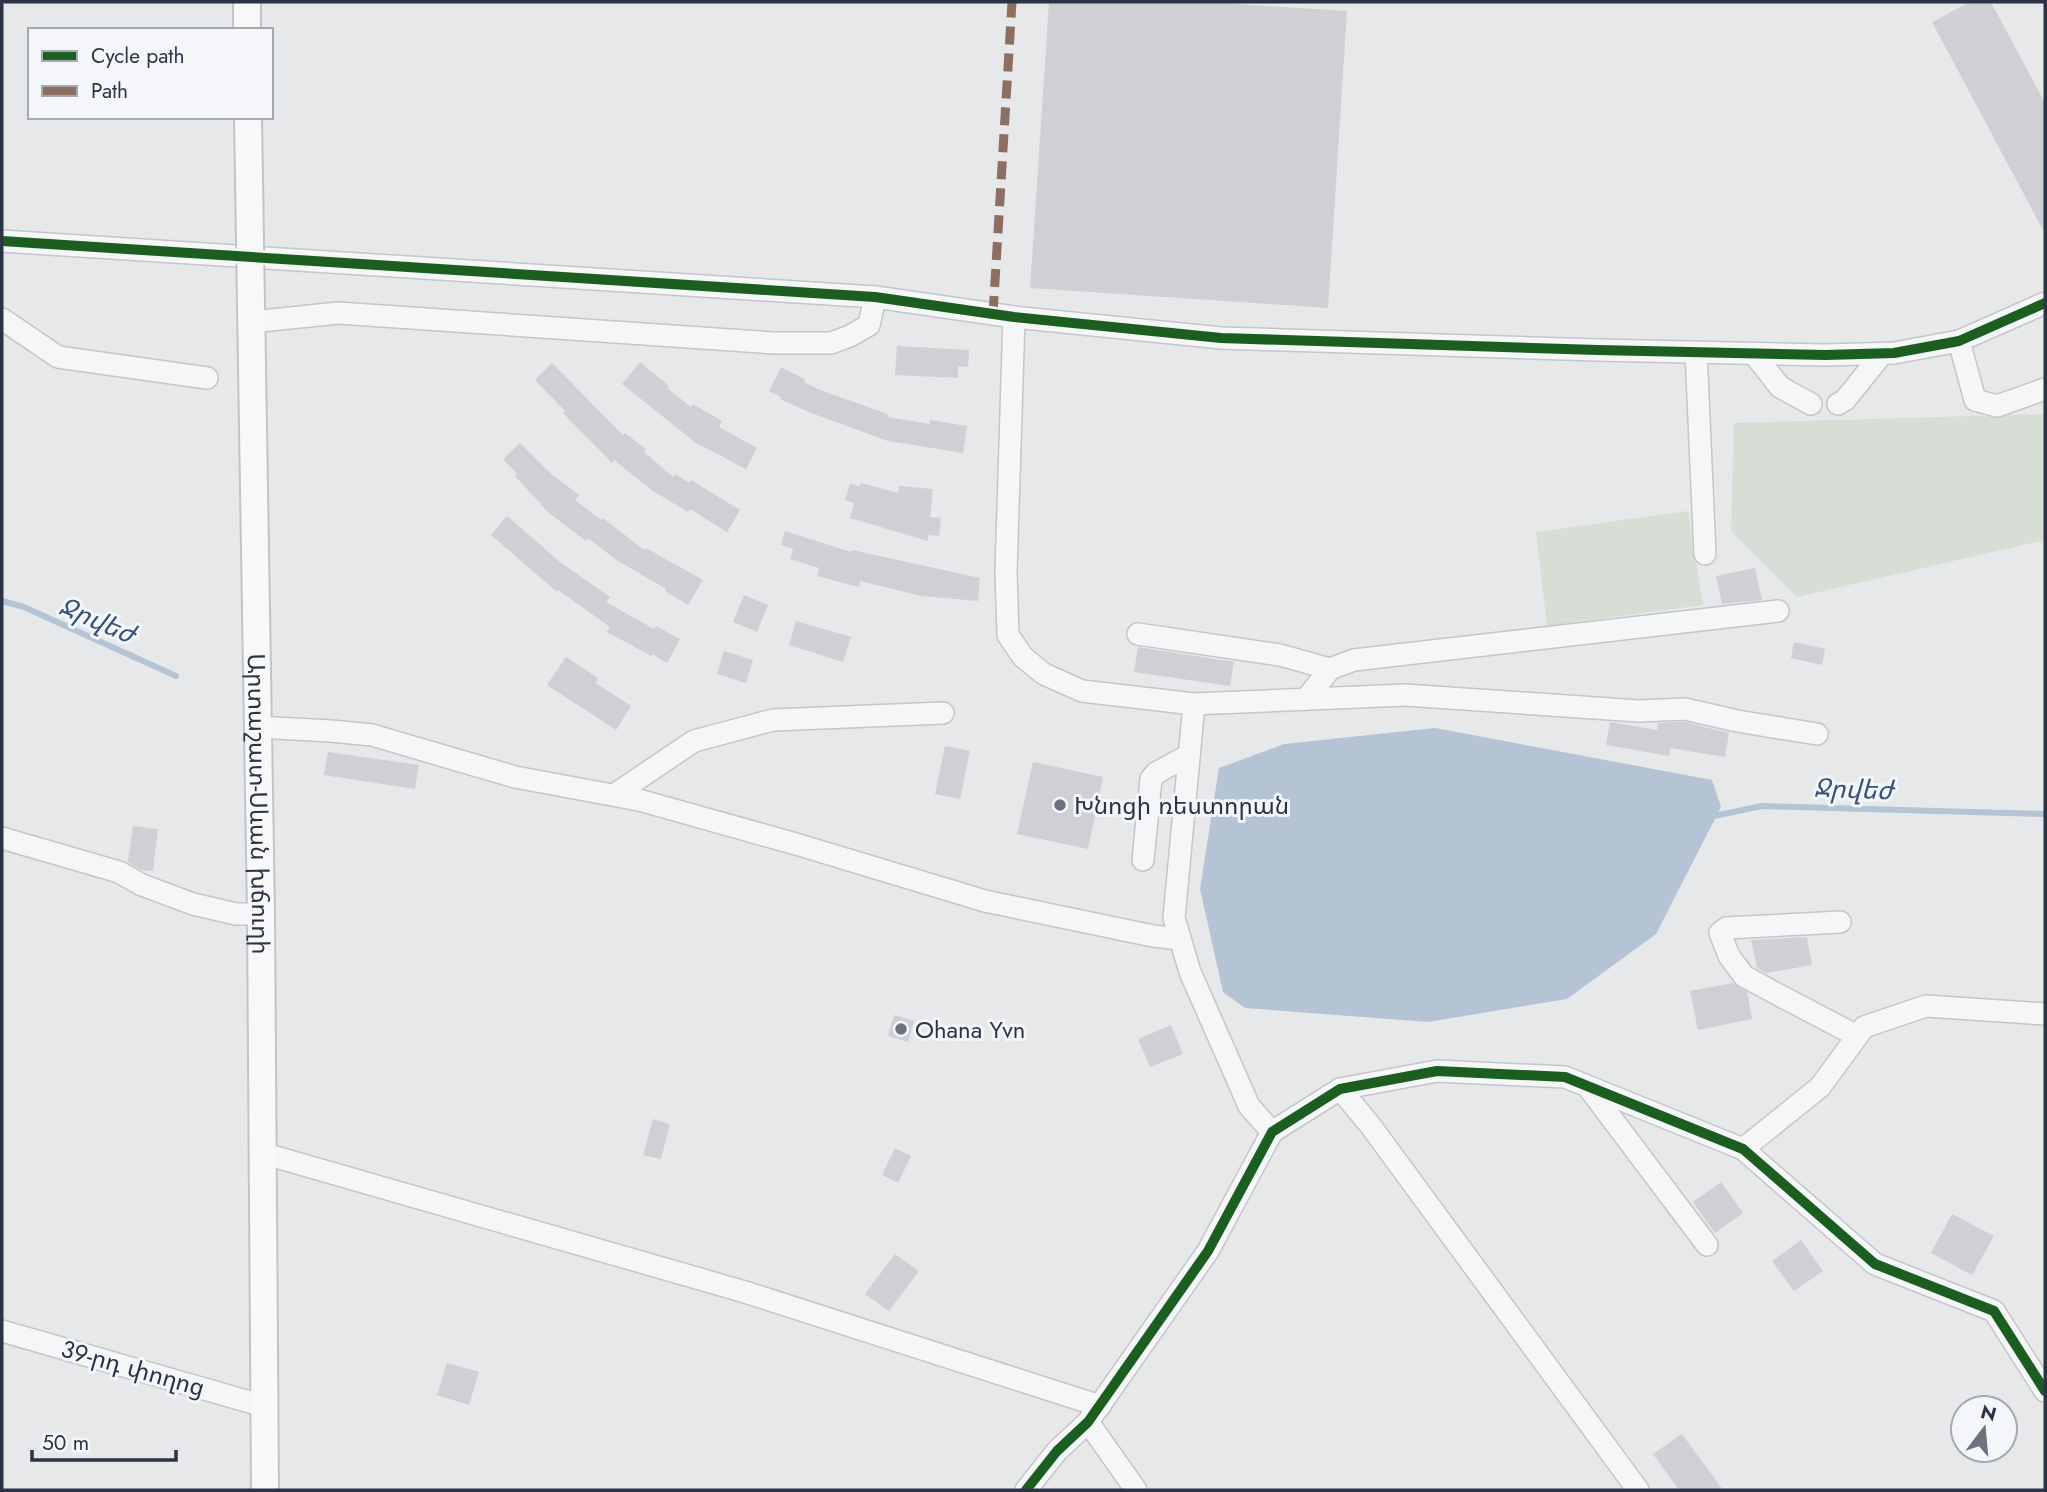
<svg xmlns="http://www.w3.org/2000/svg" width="2047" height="1492" viewBox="0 0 2047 1492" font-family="Jost,'Noto Sans Armenian',sans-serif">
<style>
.green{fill:#d6ded6}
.water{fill:#b4c4d5}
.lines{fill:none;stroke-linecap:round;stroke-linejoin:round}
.stream{stroke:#b4c4d5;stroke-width:6}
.building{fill:#ced0d3}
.minor-casing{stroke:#c4c6c8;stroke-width:24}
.major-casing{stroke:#c2c5c8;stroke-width:30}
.minor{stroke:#f5f6f7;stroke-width:21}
.major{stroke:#f8f8f8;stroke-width:26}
.major-bridge-casing{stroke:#c2c5c8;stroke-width:30;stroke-linecap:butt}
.major-bridge{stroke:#f8f8f8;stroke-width:26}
.quiet{stroke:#8d6e63;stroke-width:9;stroke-dasharray:18 9;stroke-linecap:butt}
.cycleway-casing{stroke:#f4f6f9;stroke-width:15}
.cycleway{stroke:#1b5e20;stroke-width:10}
.poi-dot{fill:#6c737f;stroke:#f4f6f9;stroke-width:2.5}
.labels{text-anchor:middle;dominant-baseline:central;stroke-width:6;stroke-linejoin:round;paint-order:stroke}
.street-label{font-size:24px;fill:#2b3445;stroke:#f4f6f9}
.poi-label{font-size:24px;fill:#2b3445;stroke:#f4f6f9;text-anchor:start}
.water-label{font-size:26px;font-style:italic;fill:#34527a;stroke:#f4f6f9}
</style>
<rect width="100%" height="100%" fill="#e6e8ea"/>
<!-- green -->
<g class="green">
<path d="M2045,414V540L1797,597L1731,531L1734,423Z"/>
<path d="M1688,511L1703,605L1547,626L1536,532Z"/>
</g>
<!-- water -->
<path class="water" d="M1435,728L1712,780L1721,807L1656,934L1567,999L1428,1022L1245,1008L1223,992L1200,889L1219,768L1284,744Z"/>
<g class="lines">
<!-- stream -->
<g class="stream">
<path d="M2,601L24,607L176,676"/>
<path d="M1709,817L1762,806L2045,814"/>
</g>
</g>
<!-- building -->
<g class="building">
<path d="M1049,2H1208L1347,11L1328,308L1030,288Z"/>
<path d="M1970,2H1991L2045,103V234L1932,22Z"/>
<path d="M897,346L969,350L968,367L958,366V378L895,375Z"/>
<path d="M640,362L669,386L667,388L691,407L693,404L722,421L719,427L757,448L746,469L696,443L622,384Z"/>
<path d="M552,363L623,435L625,433L646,449L644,452L673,477L675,474L689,483L691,480L740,510L727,532L690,509L688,512L653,491L614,460L612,463L563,413L565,411L535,380Z"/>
<path d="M781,367L805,379L804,382L820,390L888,414L887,417L930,424V420L967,426L963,453L888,441L811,413L780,399L781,397L769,391Z"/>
<path d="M520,443L549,472L579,495L575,500L601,520L603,518L644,550L646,548L703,580L688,605L665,591L666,589L615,559L588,538L586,541L549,513L515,476L517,474L503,459Z"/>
<path d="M861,483L898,493L899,486L933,489L930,517L941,518L939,536L928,535V541L850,518L854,503L845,500L850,484L860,486Z"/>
<path d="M507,516L560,562L610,597L606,602L654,629L656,626L680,639L667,663L652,654L651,656L607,632L610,627L558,590L557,592L491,535Z"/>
<path d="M785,531L851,552L852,550L980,578L978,601L921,596L860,581L859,587L817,576L819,568L790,559L793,549L781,545Z"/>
<path d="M1755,568L1762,600L1722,604L1716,576Z"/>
<path d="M744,595L768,605L757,632L733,622Z"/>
<path d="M796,621L851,637L843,662L789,645Z"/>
<path d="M1794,642L1825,649L1822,665L1791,658Z"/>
<path d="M1138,647L1234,662L1230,686L1134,672Z"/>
<path d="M724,651L753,660L746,683L717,674Z"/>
<path d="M566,657L598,678L596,683L631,706L616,730L547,685Z"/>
<path d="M1610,722L1657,730L1658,723L1684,722L1729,733L1725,757L1670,748L1669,756L1606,745Z"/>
<path d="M945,746L970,751L960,799L935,794Z"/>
<path d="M328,752L419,765L415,789L324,775Z"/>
<path d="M1033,762L1103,777L1088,849L1017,834Z"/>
<path d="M133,826L158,829L153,871L141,870L128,862Z"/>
<path d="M1807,937L1812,965L1766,973L1757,968L1751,940Z"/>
<path d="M1733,983L1747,992L1752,1019L1698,1030L1690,991Z"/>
<path d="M894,1015L914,1021L908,1042L888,1036Z"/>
<path d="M1171,1025L1183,1054L1150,1067L1138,1039Z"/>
<path d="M653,1119L670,1124L661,1159L643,1155Z"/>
<path d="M895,1148L911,1156L898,1183L882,1175Z"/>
<path d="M1721,1182L1743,1213L1715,1233L1693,1202Z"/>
<path d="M1952,1214L1994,1236L1972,1275L1931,1253Z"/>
<path d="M1801,1240L1823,1271L1794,1291L1772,1261Z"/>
<path d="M895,1254L919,1271L889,1311L865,1294Z"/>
<path d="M447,1363L479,1372L469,1405L437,1395Z"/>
<path d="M1682,1434L1723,1490H1679L1653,1454Z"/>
</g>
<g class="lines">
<!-- minor casing -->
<g class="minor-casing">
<g id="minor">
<path d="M2,241L875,297L1014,317L1221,338L1598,350L1826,355L1894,353L1959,341L2045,303"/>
<path d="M1014,317L1006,572L1008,635L1023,657L1044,674L1082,691L1194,704L1174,918L1190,972L1249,1106L1272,1132"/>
<path d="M2,319L58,357L207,378"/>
<path d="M251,322L338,313L774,343H831L850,336L869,325L875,297"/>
<path d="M1959,341L1975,400L1997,406L2045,389"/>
<path d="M1696,352L1705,554"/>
<path d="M1754,354L1780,387L1811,404"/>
<path d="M1838,404L1845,400L1882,354"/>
<path d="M1138,634L1280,655L1330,669"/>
<path d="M1306,699L1330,669L1354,660L1778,611"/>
<path d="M1194,704L1405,695L1639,711L1685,709L1737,721L1817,734"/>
<path d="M257,727L331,731L372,735L515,777L639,800L796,844L985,901L1153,936L1180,939"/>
<path d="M614,795L694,741L773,720L943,713"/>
<path d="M2,838L119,872L142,885L193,904L236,914H261"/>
<path d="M1143,860L1151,779L1156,773L1189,755"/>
<path d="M1840,922L1726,928L1720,933L1729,956L1744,976L1777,994L1857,1036"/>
<path d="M1588,1087L1707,1245"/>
<path d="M1340,1089L1370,1125L1638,1490"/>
<path d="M1743,1149L1820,1087L1864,1027L1926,1006L2045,1014"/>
<path d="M262,1153L745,1292L1100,1406"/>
<path d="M2,1331L264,1406"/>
<path d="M1088,1422L1136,1490"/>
<path d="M1026,1490L1057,1451L1088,1422L1208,1251L1272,1132L1340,1089L1437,1071L1565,1077L1743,1149L1875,1264L1994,1311L2045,1391"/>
</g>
</g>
<!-- major casing -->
<g class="major-casing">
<g id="major">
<path d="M247,2V30"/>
<path d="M248,117L249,179"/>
<path id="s1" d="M251,305L261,914L265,1490"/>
</g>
</g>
<!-- minor -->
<use href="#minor" class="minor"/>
<!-- major -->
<use href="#major" class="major"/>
<!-- major-bridge casing -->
<g class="major-bridge-casing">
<path id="major-bridge" d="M249,179L251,305"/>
</g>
<!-- major-bridge -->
<use href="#major-bridge" class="major-bridge"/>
<!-- quiet -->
<path class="quiet" d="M993,314L1012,2"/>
<!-- cycleway casing -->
<g class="cycleway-casing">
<g id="cycleway">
<path d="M2,241L875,297L1014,317L1221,338L1598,350L1826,355L1894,353L1959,341L2045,303"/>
<path d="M1026,1490L1057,1451L1088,1422L1208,1251L1272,1132L1340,1089L1437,1071L1565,1077L1743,1149L1875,1264L1994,1311L2045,1391"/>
</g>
</g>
<!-- cycleway -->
<use href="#cycleway" class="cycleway"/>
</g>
<!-- markers -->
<g class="poi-dot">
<circle cx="1060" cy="805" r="7"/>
<circle cx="901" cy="1029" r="7"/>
</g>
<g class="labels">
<!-- street labels -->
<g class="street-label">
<text stroke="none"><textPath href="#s1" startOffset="499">Արտաշատ-Սևան խճուղի</textPath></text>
<text transform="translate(133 1368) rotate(16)">39-րդ փողոց</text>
</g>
<!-- poi labels -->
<g class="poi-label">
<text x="1074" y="805">Խնոցի ռեստորան</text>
<text x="915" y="1029">Ohana Yvn</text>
</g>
<!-- water labels -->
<g class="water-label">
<text transform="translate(97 620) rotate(23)">Ջրվեժ</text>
<text transform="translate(1853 789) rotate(2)">Ջրվեժ</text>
</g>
</g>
<!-- border -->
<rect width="2047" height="1492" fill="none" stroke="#2b3445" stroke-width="7"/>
<!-- legend -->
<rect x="28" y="28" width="245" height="91" fill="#f4f6f9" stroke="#a4a8b1" stroke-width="2"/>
<rect x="42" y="51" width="35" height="10" fill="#1b5e20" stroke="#a4a8b1" stroke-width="2"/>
<text x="91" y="63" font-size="21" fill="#2b3445">Cycle path</text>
<rect x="42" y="86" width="35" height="10" fill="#8d6e63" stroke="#a4a8b1" stroke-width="2"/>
<text x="91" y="98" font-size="21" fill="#2b3445">Path</text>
<!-- north arrow -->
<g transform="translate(1984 1429) rotate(16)"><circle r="33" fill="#f4f6f9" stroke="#a4a8b1" stroke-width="2"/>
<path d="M0-5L12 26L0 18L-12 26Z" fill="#6c737f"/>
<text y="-10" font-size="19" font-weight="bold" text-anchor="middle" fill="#2b3445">N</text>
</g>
<!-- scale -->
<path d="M32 1450v10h144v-10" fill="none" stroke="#2b3445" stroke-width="3.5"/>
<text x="42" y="1450" font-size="21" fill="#2b3445" stroke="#f4f6f9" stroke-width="5" paint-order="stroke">50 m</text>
</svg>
